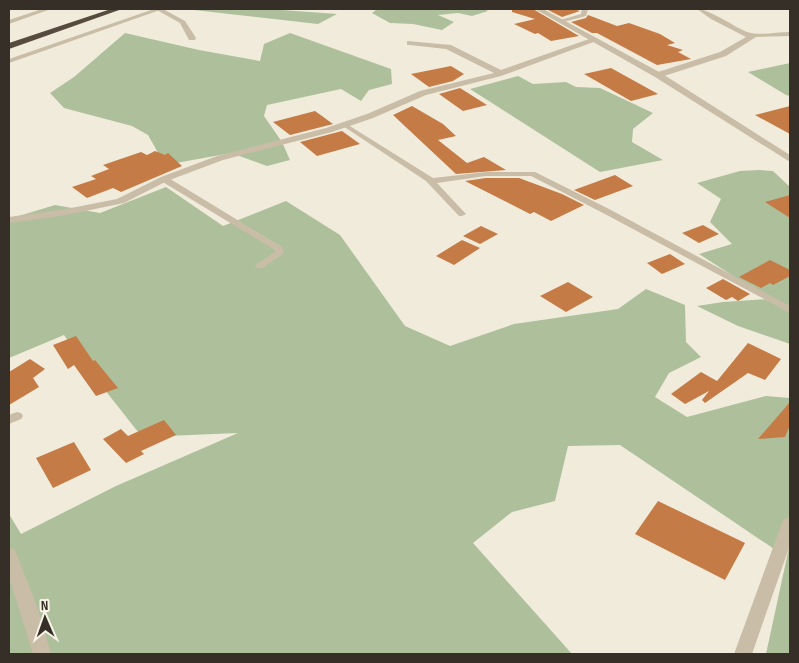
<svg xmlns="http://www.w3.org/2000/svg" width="799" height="663" viewBox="0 0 799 663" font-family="'Sofia Sans Condensed',sans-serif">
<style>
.green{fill:#adc09b}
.building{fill:#c57b45}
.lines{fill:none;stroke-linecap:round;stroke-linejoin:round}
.service{fill:#c9bda7;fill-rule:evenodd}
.minor{fill:#c9bda7;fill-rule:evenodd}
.tertiary{fill:#c9bda7;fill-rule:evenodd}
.motorway{fill:#574a3f;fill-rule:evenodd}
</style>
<rect width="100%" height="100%" fill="#f1ebdb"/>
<!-- green -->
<g class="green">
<path d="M185,9H268L337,14L318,24Z"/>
<path d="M377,9H484L488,11L472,16L458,13L438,15L454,22L442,30L413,24L390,23L372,13Z"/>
<path d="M125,33L199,50L260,61L264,44L290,33L391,69L392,84L369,90L361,101L341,89L267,105L264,116L282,142L290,160L267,166L231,153L165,165L148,135L132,126L64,108L50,93L74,77Z"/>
<path d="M790,63V96L786,95L748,72Z"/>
<path d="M518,76L533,84L566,82L576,87L600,88L653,113L633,129L632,142L663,160L600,172L470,89Z"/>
<path d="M760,170L773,171L790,187V344L738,326L697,306L723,302L769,299L699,254L732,244L710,222L721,199L697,183L740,171Z"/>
<path d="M166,187L223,226L286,201L340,235L405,326L450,346L514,324L618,309L646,289L685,305L686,342L701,357L669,373L655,397L687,417L766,396L790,398V523L780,553L620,445L568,446L555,501L512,512L473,543L572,654H9V514L21,534L116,486L238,433L142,437L82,361L64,335L9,358V219L55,205L100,213Z"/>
<path d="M790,543V654H766Z"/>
</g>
<!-- building -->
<g class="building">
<path d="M512,9H533L579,36L551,41L538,33L535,34L514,24L535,19L512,12Z"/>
<path d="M546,9H573L580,11L562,17Z"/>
<path d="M588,15L617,26L629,23L660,34L675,43L667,45L683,50L678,52L691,59L657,65L597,33H592L571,22L586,18Z"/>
<path d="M451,66L464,74L453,81L429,87L411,74Z"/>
<path d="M611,68L658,94L631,101L584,74Z"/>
<path d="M460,88L487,105L463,111L439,94Z"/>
<path d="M412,106L443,124L456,136L438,140L467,163L484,157L506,170L456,174L393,115Z"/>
<path d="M790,106V134L755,115Z"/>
<path d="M315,111L333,124L290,135L273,122Z"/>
<path d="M342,131L360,144L317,156L300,142Z"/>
<path d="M155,151L165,155L168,153L182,166L121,192L113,188L87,198L72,187L96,179L91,176L109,169L103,165L141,152L147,155Z"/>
<path d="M615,175L633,186L595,200L574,190Z"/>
<path d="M486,178H519L562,194L584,205L551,221L534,212L530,214L465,181Z"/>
<path d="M790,195V218L765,202Z"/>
<path d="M703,225L719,234L699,243L682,233Z"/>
<path d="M481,226L498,234L480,244L463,236Z"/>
<path d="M462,240L480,248L454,265L436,256Z"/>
<path d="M670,254L685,264L662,274L647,263Z"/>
<path d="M770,260L790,270V276L773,285L770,283L761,288L739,277Z"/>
<path d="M723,279L750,294L738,301L732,297L726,300L706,288Z"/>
<path d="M568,282L593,297L566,312L540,296Z"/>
<path d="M76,336L93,361L95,360L118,388L96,396L74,365L68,369L53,345Z"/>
<path d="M748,343L781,359L765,380L748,373L705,403L702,400L709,391L685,404L671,394L701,372L717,381Z"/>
<path d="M30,359L45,369L33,378L39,387L9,405V372Z"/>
<path d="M790,402V425L785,437L758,439Z"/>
<path d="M164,420L176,435L141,451L144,454L126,463L103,439L121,429L128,436Z"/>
<path d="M74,442L91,470L53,488L36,458Z"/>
<path d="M658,501L745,543L725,580L635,534Z"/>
</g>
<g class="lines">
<!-- service -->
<g class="service">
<path d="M345,123L433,178L486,172H535L609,209L790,306V313L603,213L531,176H486L437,183L466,214L462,216H459L426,181L343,126V124Z"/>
<path d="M161,177H167L282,247L284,253L263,268H257L255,266L257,264L275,252V250L161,181Z"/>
<path d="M17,412L21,413L23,416L21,419L9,424V415Z"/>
</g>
<!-- minor -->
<g class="minor">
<path d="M42,9H51L9,24V20Z"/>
<path d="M155,9H163L185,21L196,38L195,40H189L180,23Z"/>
<path d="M582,9H588L586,16L560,23L557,21L581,14Z"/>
<path d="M697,9C709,9 733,26 747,32C758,36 777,32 790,32V36L756,37L726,56L661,77H655V73L720,52L746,37L711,19Z"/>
<path d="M592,38L599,40L501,76L426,95L373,118L332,132L223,160L167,181L124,203L66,215L9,223V217L66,209L117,199L161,177L217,156L326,128L367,114L420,91L494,73L446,49L410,45H407V41L451,45L501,70Z"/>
</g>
<!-- tertiary -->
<g class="tertiary">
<path d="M154,9H163L9,63V59Z"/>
<path d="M535,9H543L661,73L790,155V162L655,77Z"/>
<path d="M790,517V545L752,654H734L782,523L784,519Z"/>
<path d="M9,548L15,550L17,555L38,609L51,654H33L9,577Z"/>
</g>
<!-- motorway -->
<path class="motorway" d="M111,9H122L9,49V43Z"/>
</g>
<!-- border -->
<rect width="799" height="663" fill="none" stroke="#362f27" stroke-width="20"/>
<!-- north arrow -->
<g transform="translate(45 618) rotate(358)" stroke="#f9f4e7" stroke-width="4" paint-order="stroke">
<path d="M0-4L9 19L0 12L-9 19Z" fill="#362f27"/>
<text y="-8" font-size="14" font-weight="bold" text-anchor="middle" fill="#362f27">N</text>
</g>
</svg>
